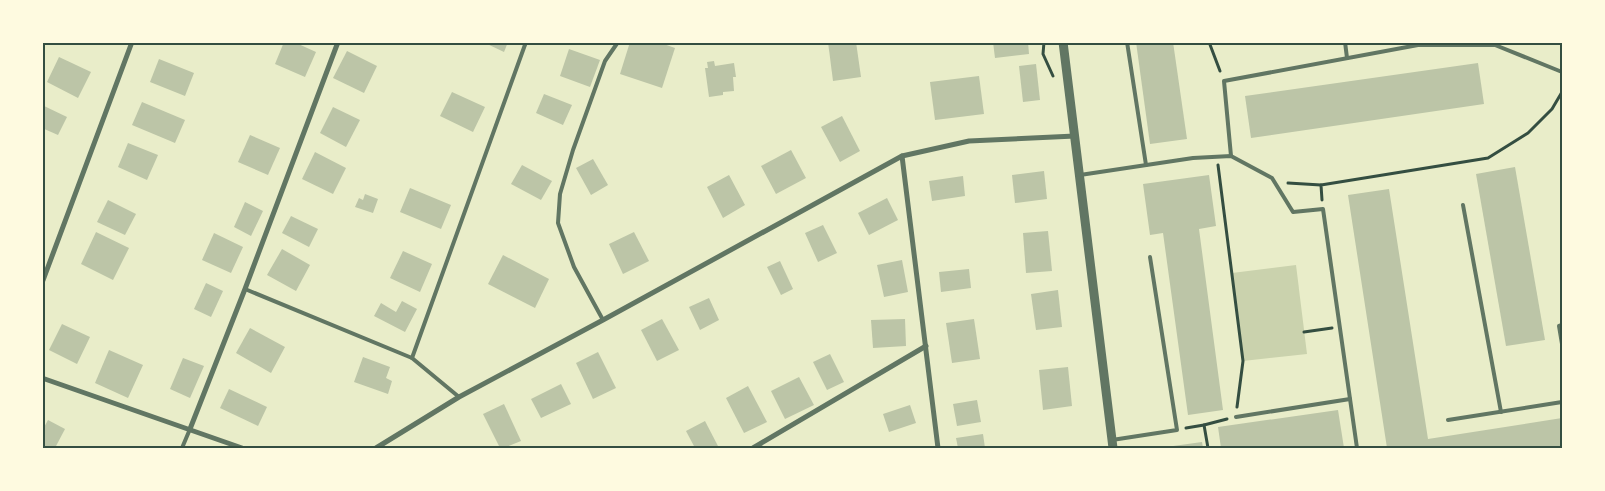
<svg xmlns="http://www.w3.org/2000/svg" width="1605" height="491" viewBox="0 0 1605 491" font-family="Barlow,sans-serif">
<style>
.green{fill:#cad2ad}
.building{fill:#bcc5a7}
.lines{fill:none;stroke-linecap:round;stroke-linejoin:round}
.path{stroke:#344e41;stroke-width:3}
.service{stroke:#617663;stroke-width:4}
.minor{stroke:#617663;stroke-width:5}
.tertiary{stroke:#617663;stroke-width:9}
.neatline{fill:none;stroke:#344e41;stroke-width:2}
</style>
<rect width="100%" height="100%" fill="#e9edc9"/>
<!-- green -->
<path class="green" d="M1296,265L1307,354L1243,361L1232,273Z"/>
<!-- building -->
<g class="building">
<path d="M284,42H294L316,52L305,77L275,64Z"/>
<path d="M483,42H508L504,52Z"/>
<path d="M630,42H658L675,48L662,88L620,74Z"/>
<path d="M828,42H856L861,77L833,81Z"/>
<path d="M993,42H1028L1029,54L995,58Z"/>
<path d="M1136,42H1173L1187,139L1150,144Z"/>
<path d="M569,49L600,60L590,87L560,76Z"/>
<path d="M347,51L377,66L364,93L333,78Z"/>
<path d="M59,57L91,72L78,98L47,82Z"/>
<path d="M159,59L194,73L185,96L150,82Z"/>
<path d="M714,61L715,66L734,63L736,77H733L734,91L723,92V95L709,97L705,68H708L707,62Z"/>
<path d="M1478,63L1484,104L1251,138L1245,96Z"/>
<path d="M1036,64L1040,100L1023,102L1019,66Z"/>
<path d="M979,76L984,114L935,120L930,82Z"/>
<path d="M452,92L485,107L473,132L440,116Z"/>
<path d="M544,94L572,105L563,125L536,113Z"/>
<path d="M142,102L185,120L175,143L132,125Z"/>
<path d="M42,105L67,117L58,135L42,128Z"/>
<path d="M333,107L360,120L346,147L320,133Z"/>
<path d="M842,116L860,151L840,162L821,127Z"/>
<path d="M250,135L280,148L268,175L238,162Z"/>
<path d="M128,143L158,155L147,180L118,167Z"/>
<path d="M791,150L806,178L776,194L761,166Z"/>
<path d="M315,152L346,168L333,194L302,179Z"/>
<path d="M593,159L608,185L591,195L576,168Z"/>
<path d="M522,165L552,181L541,200L511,184Z"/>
<path d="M1515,167L1545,340L1506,346L1476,174Z"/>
<path d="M1044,171L1047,199L1015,203L1012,175Z"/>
<path d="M729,175L745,205L723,218L707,187Z"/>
<path d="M1209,175L1216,226L1199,229L1223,410L1188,415L1163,233L1150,235L1143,184Z"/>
<path d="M963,176L965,196L932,201L929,181Z"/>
<path d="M410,188L451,205L441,229L400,212Z"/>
<path d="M1389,189L1428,439L1562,418V448H1387L1348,195Z"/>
<path d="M365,194L378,199L373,213L355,207L359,198L363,200Z"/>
<path d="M887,198L898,220L869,235L858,213Z"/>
<path d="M108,200L136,214L125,235L97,222Z"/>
<path d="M245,202L263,211L251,236L234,227Z"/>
<path d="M291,216L318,229L309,247L282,233Z"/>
<path d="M823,225L837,253L818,262L805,233Z"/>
<path d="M1048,231L1052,271L1026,273L1023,233Z"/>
<path d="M96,232L129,248L113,280L81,264Z"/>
<path d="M634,232L649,261L623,274L609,244Z"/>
<path d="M214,233L243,247L231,273L202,260Z"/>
<path d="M282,249L310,265L296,291L267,275Z"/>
<path d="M403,251L432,264L420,292L390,278Z"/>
<path d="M503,255L549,279L535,308L488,284Z"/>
<path d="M902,260L908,292L884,297L877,265Z"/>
<path d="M780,261L793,289L781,295L767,267Z"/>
<path d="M969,269L971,288L941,292L939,272Z"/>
<path d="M206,283L223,291L211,317L194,309Z"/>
<path d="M1058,290L1062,327L1036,330L1031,294Z"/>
<path d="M709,298L719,320L700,330L689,307Z"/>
<path d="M402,301L417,309L405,332L374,316L381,303L396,312Z"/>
<path d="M662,319L679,350L657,361L641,330Z"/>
<path d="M905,319L906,346L873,348L871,320Z"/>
<path d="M974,319L980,359L952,363L946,323Z"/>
<path d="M62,324L90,337L77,364L49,350Z"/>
<path d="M250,328L285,347L271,373L236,353Z"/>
<path d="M109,350L143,365L128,398L95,383Z"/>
<path d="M598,352L616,388L593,399L576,363Z"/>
<path d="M830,354L844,382L827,390L813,362Z"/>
<path d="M363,357L390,367L386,378L392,381L388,394L354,382Z"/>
<path d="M183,358L204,366L190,398L170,389Z"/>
<path d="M1068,367L1072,406L1043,410L1039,370Z"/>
<path d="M799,377L814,405L785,419L771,391Z"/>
<path d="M561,384L571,404L541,418L531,399Z"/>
<path d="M748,386L767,422L744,433L726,398Z"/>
<path d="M229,389L267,407L258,426L220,408Z"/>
<path d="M977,400L981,422L957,426L953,404Z"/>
<path d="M504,404L521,441L504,448H500L483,414Z"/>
<path d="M910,405L916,423L889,432L883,414Z"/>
<path d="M1338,410L1344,448H1221L1218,427Z"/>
<path d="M48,420L65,429L55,448H42V431Z"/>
<path d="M705,421L719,448H695L686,431Z"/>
<path d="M983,434L985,448H958L956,438Z"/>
<path d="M1202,442L1203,448H1166V447Z"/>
</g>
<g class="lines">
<!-- path -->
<g class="path">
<path d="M1044,42L1043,54L1053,76"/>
<path d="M1209,42L1220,71"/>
<path d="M1218,165L1243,361L1237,407"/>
<path d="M1288,183L1321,185"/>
<path d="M1322,200L1321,185L1488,158L1528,133L1552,109L1562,92"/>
<path d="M1304,332L1332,328"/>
<path d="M1204,425L1227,419"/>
<path d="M1186,428L1204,425L1208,448"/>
</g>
<!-- service -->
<g class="service">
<path d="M1127,42L1146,165"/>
<path d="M1345,42L1347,58"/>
<path d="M1231,156L1224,81L1418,45H1495L1562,72"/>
<path d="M1080,175L1193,158L1231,156L1272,178L1293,212L1323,209L1357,448"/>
<path d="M1463,205L1501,412"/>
<path d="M245,289L412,358L459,397"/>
<path d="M603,320L574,267L558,223L560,194L573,150L605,61L618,42"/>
<path d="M1562,325L1559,326L1562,344"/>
<path d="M412,358L526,42"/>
<path d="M1236,417L1350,399"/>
<path d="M1448,420L1562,402"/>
<path d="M1112,440L1177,430L1150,257"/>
<path d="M182,448L190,429"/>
</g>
<!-- minor -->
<g class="minor">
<path d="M902,156L938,448"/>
<path d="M42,283L132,42"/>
<path d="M42,378L242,448"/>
<path d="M190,429L245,289L338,42"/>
<path d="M376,448L459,397L603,320L902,156L969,141L1075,136"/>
<path d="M753,448L926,346"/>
</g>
<!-- tertiary -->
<path class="tertiary" d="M1063,42L1113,448"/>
</g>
<!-- border -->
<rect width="1605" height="491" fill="none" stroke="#fefae0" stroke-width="88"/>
<rect x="44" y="44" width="1517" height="403" class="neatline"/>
</svg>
